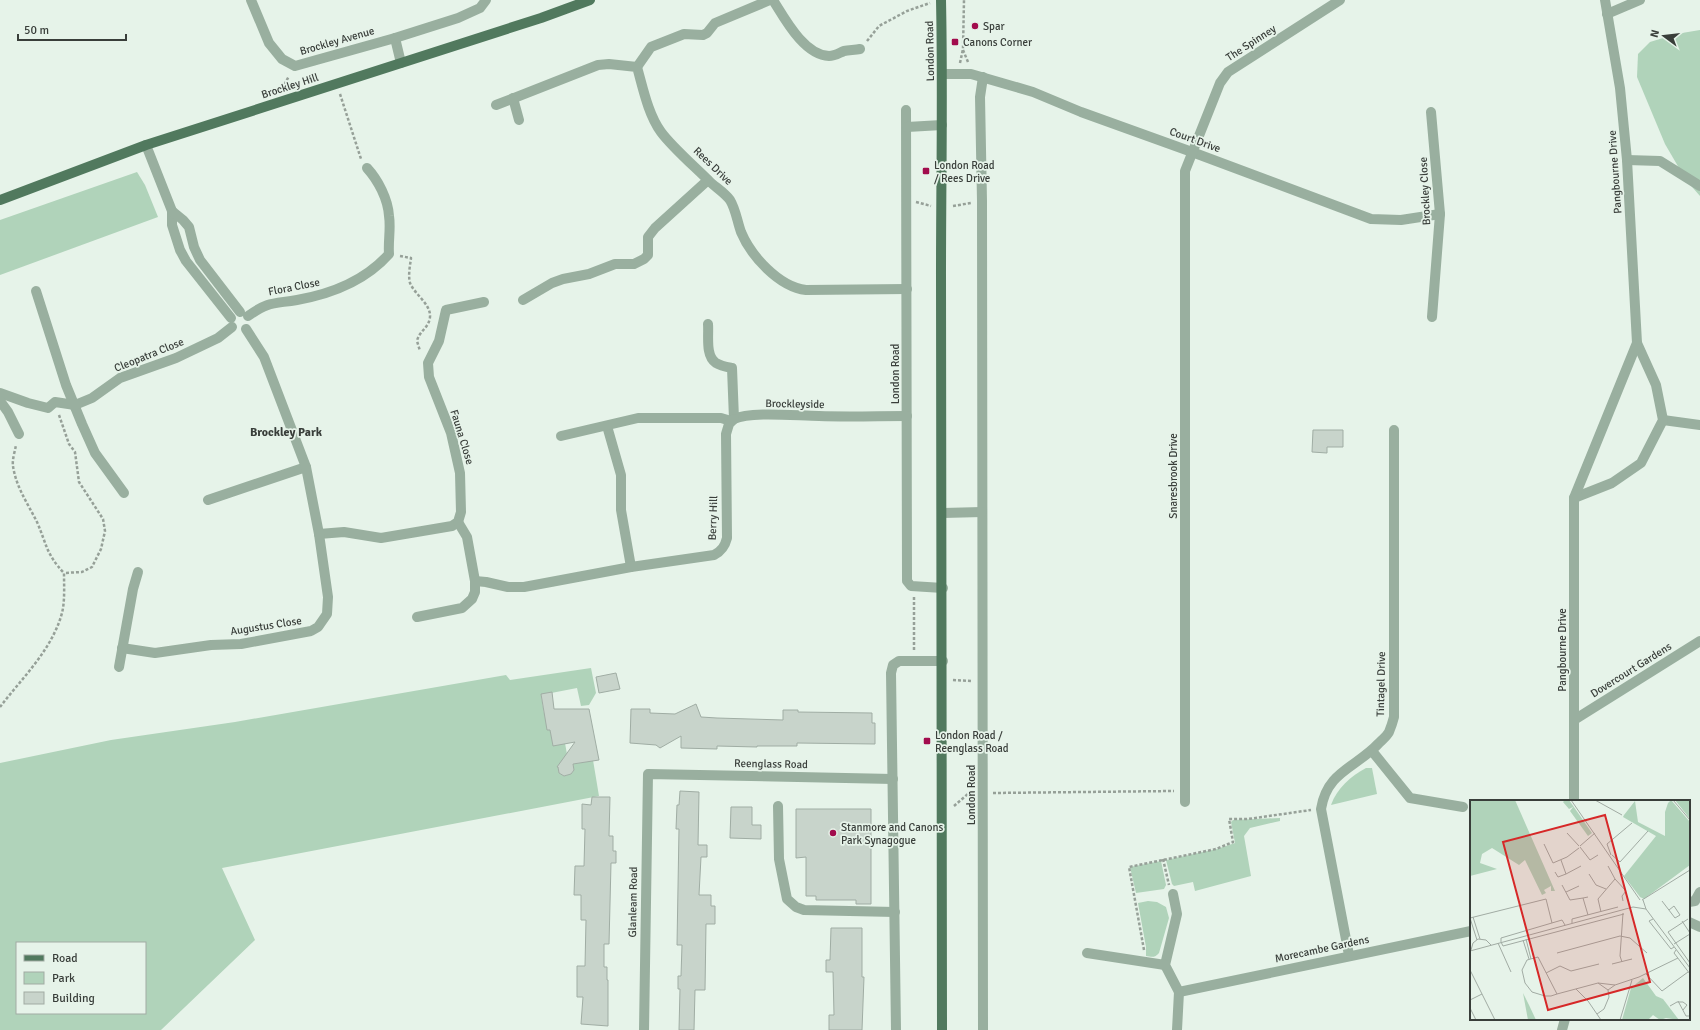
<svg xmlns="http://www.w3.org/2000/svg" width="1700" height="1030" viewBox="0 0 1700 1030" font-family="Signika,sans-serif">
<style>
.green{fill:#b0d3ba;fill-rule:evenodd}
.building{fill:#c8d4cb;stroke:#a0ada4}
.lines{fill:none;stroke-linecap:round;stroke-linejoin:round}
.path{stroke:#96a098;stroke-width:2.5;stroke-dasharray:3 2;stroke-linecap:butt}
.minor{stroke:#99af9f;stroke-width:10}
.major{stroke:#51795e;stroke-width:10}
.poi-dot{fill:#a20c4d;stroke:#e6f3e9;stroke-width:1.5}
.labels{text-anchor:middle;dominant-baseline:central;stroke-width:3.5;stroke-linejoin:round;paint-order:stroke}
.poi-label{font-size:11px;fill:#393e3a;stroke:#e6f3e9;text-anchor:start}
.street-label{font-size:11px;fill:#393e3a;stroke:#e6f3e9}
.neighbourhood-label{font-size:12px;font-weight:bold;fill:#393e3a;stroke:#e6f3e9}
.inset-road{fill:none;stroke:#a1aba3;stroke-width:1}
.view{fill:#d62828;fill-opacity:0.15;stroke:#d62828;stroke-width:2}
.inset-edge{fill:none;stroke:#393e3a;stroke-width:2}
</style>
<rect width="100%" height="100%" fill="#e6f3e9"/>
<!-- green -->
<g class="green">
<path d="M1700,30V196L1686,180L1665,144L1637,77L1638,54L1650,42L1676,34Z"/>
<path d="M137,172L145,185L158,217L0,275V220Z"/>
<path d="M591,668L596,693L589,705L581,706L577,688L541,695L544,713H547L553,745L565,743L568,760L562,761L558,766L559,773L564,776L571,774L574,770L573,764L593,760L599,796L222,868L255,940L161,1030H0V763L111,740L235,722L506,675L510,680ZM17,943H145V1013H17Z"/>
<path d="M1366,768H1372L1377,794L1331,805C1337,788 1351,776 1366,768Z"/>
<path d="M1280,818V821L1250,828L1244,836L1251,876L1195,891L1193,882L1174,886L1172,884L1166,860L1217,849L1235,843L1231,822L1233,820Z"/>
<path d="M1161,861L1166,885L1164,889L1136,893L1130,867Z"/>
<path d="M1148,901L1157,902L1166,907L1169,918L1159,953C1155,958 1152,957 1146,956V947L1138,903Z"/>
</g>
<!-- building -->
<g class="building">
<path d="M1313,430H1343V447H1327V453L1312,452Z"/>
<path d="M616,673L620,689L599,693L596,677Z"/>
<path d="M552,692L554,709H589L599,760L573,764L574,770L571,774L564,776L559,773L558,767H557L575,742L553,746L550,730H547L541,694Z"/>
<path d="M696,704L701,717L717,718L783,720V710H798V712L872,713V723H875V744L797,743V746H757V747L717,746V749L681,748V736L660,748L656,745L630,743L631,709H650V713L675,714Z"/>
<path d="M680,791L699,792L698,845H707V857H701L699,895H711V906H715V924H706L705,990H695L694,1030H679L680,989H678V976H681L682,945H677L679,829H676L677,805H679Z"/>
<path d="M592,797H610L609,836H613V851H616V863H611L609,944H604V967H607V980H608V1026L581,1024L583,997H577V966H585L586,920H581V895H574L575,866H584L585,829H582V804L591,805Z"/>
<path d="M731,807H752V825H761V839L730,838Z"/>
<path d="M796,809H871V904H856V900H816V896H806V857L796,858Z"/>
<path d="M831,928H862V977H864L862,1030H829V1015H834L833,972H826V960H830Z"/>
</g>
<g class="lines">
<!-- path -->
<g class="path">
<path d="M867,41L879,26L907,11L930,3"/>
<path d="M963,50L968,62"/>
<path d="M960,63L963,49L964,0"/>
<path d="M282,89L289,76"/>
<path d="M340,94L361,159"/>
<path d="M916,202L931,206"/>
<path d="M953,206L971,203"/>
<path d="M400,256L411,258C410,266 408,275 410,283C415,295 431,304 430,317C429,328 419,331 417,341L420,351"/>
<path d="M59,415L69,444L75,452L79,482L103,519L105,531L101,549L92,567L82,572L64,573"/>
<path d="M914,650V597"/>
<path d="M953,680L972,681"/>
<path d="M0,707C22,678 52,650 62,613C65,601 64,586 64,573C46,554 47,545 37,522C28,504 16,487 13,466C12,460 15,451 16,445"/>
<path d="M993,793L1174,791"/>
<path d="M954,806L969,793H972"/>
<path d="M1163,859L1169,885"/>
<path d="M1144,950L1129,867L1216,849L1233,842L1229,819H1248L1311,810"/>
</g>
<!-- minor -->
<g class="minor">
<path d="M251,0L269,43L282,59L295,66L395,38L401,63"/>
<path d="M773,0C785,19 804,55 829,56C835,56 839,53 844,51C849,50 855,50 860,49"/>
<path d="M1607,14L1640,0"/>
<path d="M395,38L458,18L480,8L486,0"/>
<path d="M637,67L651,47L684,34L703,35L707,33L715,23L770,0"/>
<path d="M943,74H971L1033,92L1081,112L1192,152L1371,219L1401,220L1440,214"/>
<path d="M983,77L980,97L982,201L983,1030"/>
<path d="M513,98L519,120"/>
<path d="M496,105L598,65L609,64L637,67C643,88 648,114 661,132C672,147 694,166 708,180C715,187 724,192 730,200C736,210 737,221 741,232C751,256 779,287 806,290L907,289"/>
<path d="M906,110L907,581L911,586L943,588"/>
<path d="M1431,112L1440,214L1432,317"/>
<path d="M907,127L942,125"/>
<path d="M146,145L172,211V225L180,250L186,261L231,318"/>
<path d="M1627,160L1660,161L1700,186"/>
<path d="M172,211L183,220L189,227L194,247L200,260L240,312"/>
<path d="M36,291L66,385L82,424L95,453L124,493"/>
<path d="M523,300L552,283L563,279L589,274L615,264H634L644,259L648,255V237L655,228L708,180"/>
<path d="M248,316C269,301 273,304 297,300C331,294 366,280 389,254C388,241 391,228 389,216C388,199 378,180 367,168"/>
<path d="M708,324C709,335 705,356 716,363C721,366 727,367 732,368L734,419C751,411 798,416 819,416C848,417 878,416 907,416"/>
<path d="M0,393L28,403L48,408L55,402L75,405L92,398L120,378L176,358L218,338L232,327"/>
<path d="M0,401L8,412L19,434"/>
<path d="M1663,420L1700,425"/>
<path d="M607,426L621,475V510L631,567"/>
<path d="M561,436L638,418H721L731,421"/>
<path d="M1574,498L1612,483L1641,463L1663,420L1656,385L1637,343"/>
<path d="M208,500L306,467"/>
<path d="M943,513L982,512"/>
<path d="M319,534L344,532L381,538L452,526L458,522L461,512L460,473L451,433L429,377L428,363L439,341L446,310L484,302"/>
<path d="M475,581L486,582L508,587H524L631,567L714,555C722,551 725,546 727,538L726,434L729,424L734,419"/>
<path d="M417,617L462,608L472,599L475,592V581L467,537L458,522"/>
<path d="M122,648L155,653L211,645L241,644L311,631L318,627L327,614L328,597L319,534L306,467L264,357L246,329"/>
<path d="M119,667L133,589L138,572"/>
<path d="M1574,720L1700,641"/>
<path d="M1372,751L1410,798L1463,807"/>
<path d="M1574,801V498L1637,343L1627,160L1620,88L1605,0"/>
<path d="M1185,802V171L1220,83L1228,72L1340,0"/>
<path d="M778,806L779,859L787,899L796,907L804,910L895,912"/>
<path d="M1173,894L1177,914L1165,965L1179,992"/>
<path d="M1689,902L1695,901L1700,892"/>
<path d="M1689,922L1700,927"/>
<path d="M1087,953L1165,965"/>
<path d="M1349,955L1321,809C1327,771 1356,768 1379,743C1382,740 1387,736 1389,732C1391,727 1393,721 1394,717V430"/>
<path d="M644,1030L648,774L893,779"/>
<path d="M896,1030L891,673L893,665L899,661H943"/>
<path d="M1177,1030L1179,992L1471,931"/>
<path d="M1562,1030L1565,1019"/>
</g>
<!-- major -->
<g class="major">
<path d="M941,0C943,91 941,183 941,274C942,526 942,778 942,1030"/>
<path d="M0,200L146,145L541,18L590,0"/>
</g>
</g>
<!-- markers -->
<g class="poi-dot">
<circle cx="975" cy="26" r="4"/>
<rect x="951" y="38" width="8" height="8" rx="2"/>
<rect x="922" y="167" width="8" height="8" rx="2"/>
<rect x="923" y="737" width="8" height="8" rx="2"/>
<circle cx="833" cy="833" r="4"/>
</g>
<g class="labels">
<!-- poi labels -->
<g class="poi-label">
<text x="983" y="26">Spar</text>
<text x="963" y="42">Canons Corner</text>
<text x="934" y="165">London Road<tspan x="934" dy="13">/ Rees Drive</tspan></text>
<text x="935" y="735">London Road /<tspan x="935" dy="13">Reenglass Road</tspan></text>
<text x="841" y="827">Stanmore and Canons<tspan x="841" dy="13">Park Synagogue</tspan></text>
</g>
<!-- street labels -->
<g class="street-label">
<text transform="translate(337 41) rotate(-16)">Brockley Avenue</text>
<text transform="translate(1251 43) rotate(-33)">The Spinney</text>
<text transform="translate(930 51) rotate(-91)">London Road</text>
<text transform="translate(290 86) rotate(-18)">Brockley Hill</text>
<text transform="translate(1195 140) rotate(20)">Court Drive</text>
<text transform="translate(713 166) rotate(44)">Rees Drive</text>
<text transform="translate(1615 172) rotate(-94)">Pangbourne Drive</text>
<text transform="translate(1425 191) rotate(-93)">Brockley Close</text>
<text transform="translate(294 287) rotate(-11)">Flora Close</text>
<text transform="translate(149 355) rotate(-22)">Cleopatra Close</text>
<text transform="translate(895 374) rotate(-90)">London Road</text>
<text transform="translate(795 404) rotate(1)">Brockleyside</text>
<text transform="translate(462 437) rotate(73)">Fauna Close</text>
<text transform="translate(1173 476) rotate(-90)">Snaresbrook Drive</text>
<text transform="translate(713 518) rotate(-88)">Berry Hill</text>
<text transform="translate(266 626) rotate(-9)">Augustus Close</text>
<text transform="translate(1562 650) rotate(-90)">Pangbourne Drive</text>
<text transform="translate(1631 670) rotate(-32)">Dovercourt Gardens</text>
<text transform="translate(1381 684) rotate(-89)">Tintagel Drive</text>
<text transform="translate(771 764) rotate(1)">Reenglass Road</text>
<text transform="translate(971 795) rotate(-90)">London Road</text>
<text transform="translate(633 902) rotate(-89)">Glanleam Road</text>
<text transform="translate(1322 949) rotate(-12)">Morecambe Gardens</text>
</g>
<!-- neighbourhood labels -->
<g class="neighbourhood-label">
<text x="286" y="432">Brockley Park</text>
</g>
</g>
<!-- overview -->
<g transform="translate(1470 800)">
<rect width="220" height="220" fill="#e6f3e9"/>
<path d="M0,0H45L85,91H81V86L74,90L76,93L72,95L55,60L49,65L22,48L12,54L10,63L27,69L0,76ZM95,0H99L122,33L118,36L100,11L103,7L99,9L93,2ZM201,0L220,22V65L174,99L170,97L154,76L186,36L153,17L154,15L165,1L168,22L195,36V12L198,3ZM205,0H220V19ZM173,178L186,196L193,199L209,220L196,218L190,220L183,215L178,220H152L161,188ZM53,193L59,205L66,220H58Z" fill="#b0d3ba"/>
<path class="inset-road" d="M101,0L170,100M125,0L152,15M203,0L220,20M97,33L109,46M74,44L83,63L97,57L109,48M110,46L125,33M110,47L120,60L128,55M141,55L137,44L162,23M142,55L150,62L178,31M91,60L96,74L111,66M85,72L88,77L96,74M119,74L126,85L136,89M145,79L156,91L152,96L153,101M92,85L100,100L113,98M96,92L109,86M172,100L220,70M173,100L176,109L220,168M192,101L205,118L210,115L204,106L199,110M131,112L128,99L145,79L138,66M118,115L113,98L118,97M3,117L10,139M0,118L76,99L82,123M0,118L7,140M183,119L179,121L201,149L204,147M218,119L198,132L220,163M212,121L220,133M102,123V119L148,107M56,139L61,159M53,140L59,159M31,142L33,146L154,114M31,142V138L92,120L95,125M28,143L41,172M204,144L220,134M1,150L3,143L8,139L16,140L21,145M206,150L204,153L220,174M0,151L163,107L176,109M87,153L150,136L160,138L177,153M152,162L150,156L153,113M142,164L162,159M0,170L25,220M76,173L90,166L101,171L129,164M176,174L192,191L218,172M128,183L138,190L145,185M106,189L118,201L131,220M87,194L68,157L57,160L52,170L55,183L62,192L75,196H81L87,194L128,183L145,185L169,177L208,158M0,200L12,194M208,201L216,216H220M200,206L207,202H213L217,205L213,210M0,208L6,220M127,214L134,209L139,197L138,190M150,220L162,180"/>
<path class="view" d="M135,15L180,182L78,210L33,42Z"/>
<rect width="220" height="220" class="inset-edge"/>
</g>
<!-- legend -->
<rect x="16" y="942" width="130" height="72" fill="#e6f3e9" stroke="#a1aba3"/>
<rect x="24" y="955" width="20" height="6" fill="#51795e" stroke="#a1aba3"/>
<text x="52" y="962" font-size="12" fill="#393e3a">Road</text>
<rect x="24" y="972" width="20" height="12" fill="#b0d3ba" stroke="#a1aba3"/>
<text x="52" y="982" font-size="12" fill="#393e3a">Park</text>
<rect x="24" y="992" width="20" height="12" fill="#c8d4cb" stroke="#a1aba3"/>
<text x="52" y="1002" font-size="12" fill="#393e3a">Building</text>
<!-- north arrow -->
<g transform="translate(1664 36) rotate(285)" stroke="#e6f3e9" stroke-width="3" paint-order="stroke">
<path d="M0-3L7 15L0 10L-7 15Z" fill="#393e3a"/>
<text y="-6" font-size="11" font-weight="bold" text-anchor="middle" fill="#393e3a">N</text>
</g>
<!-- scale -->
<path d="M18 34v6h108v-6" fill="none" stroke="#393e3a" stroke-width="2"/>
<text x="24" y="34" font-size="12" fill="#393e3a" stroke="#e6f3e9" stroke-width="3" paint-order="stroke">50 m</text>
</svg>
